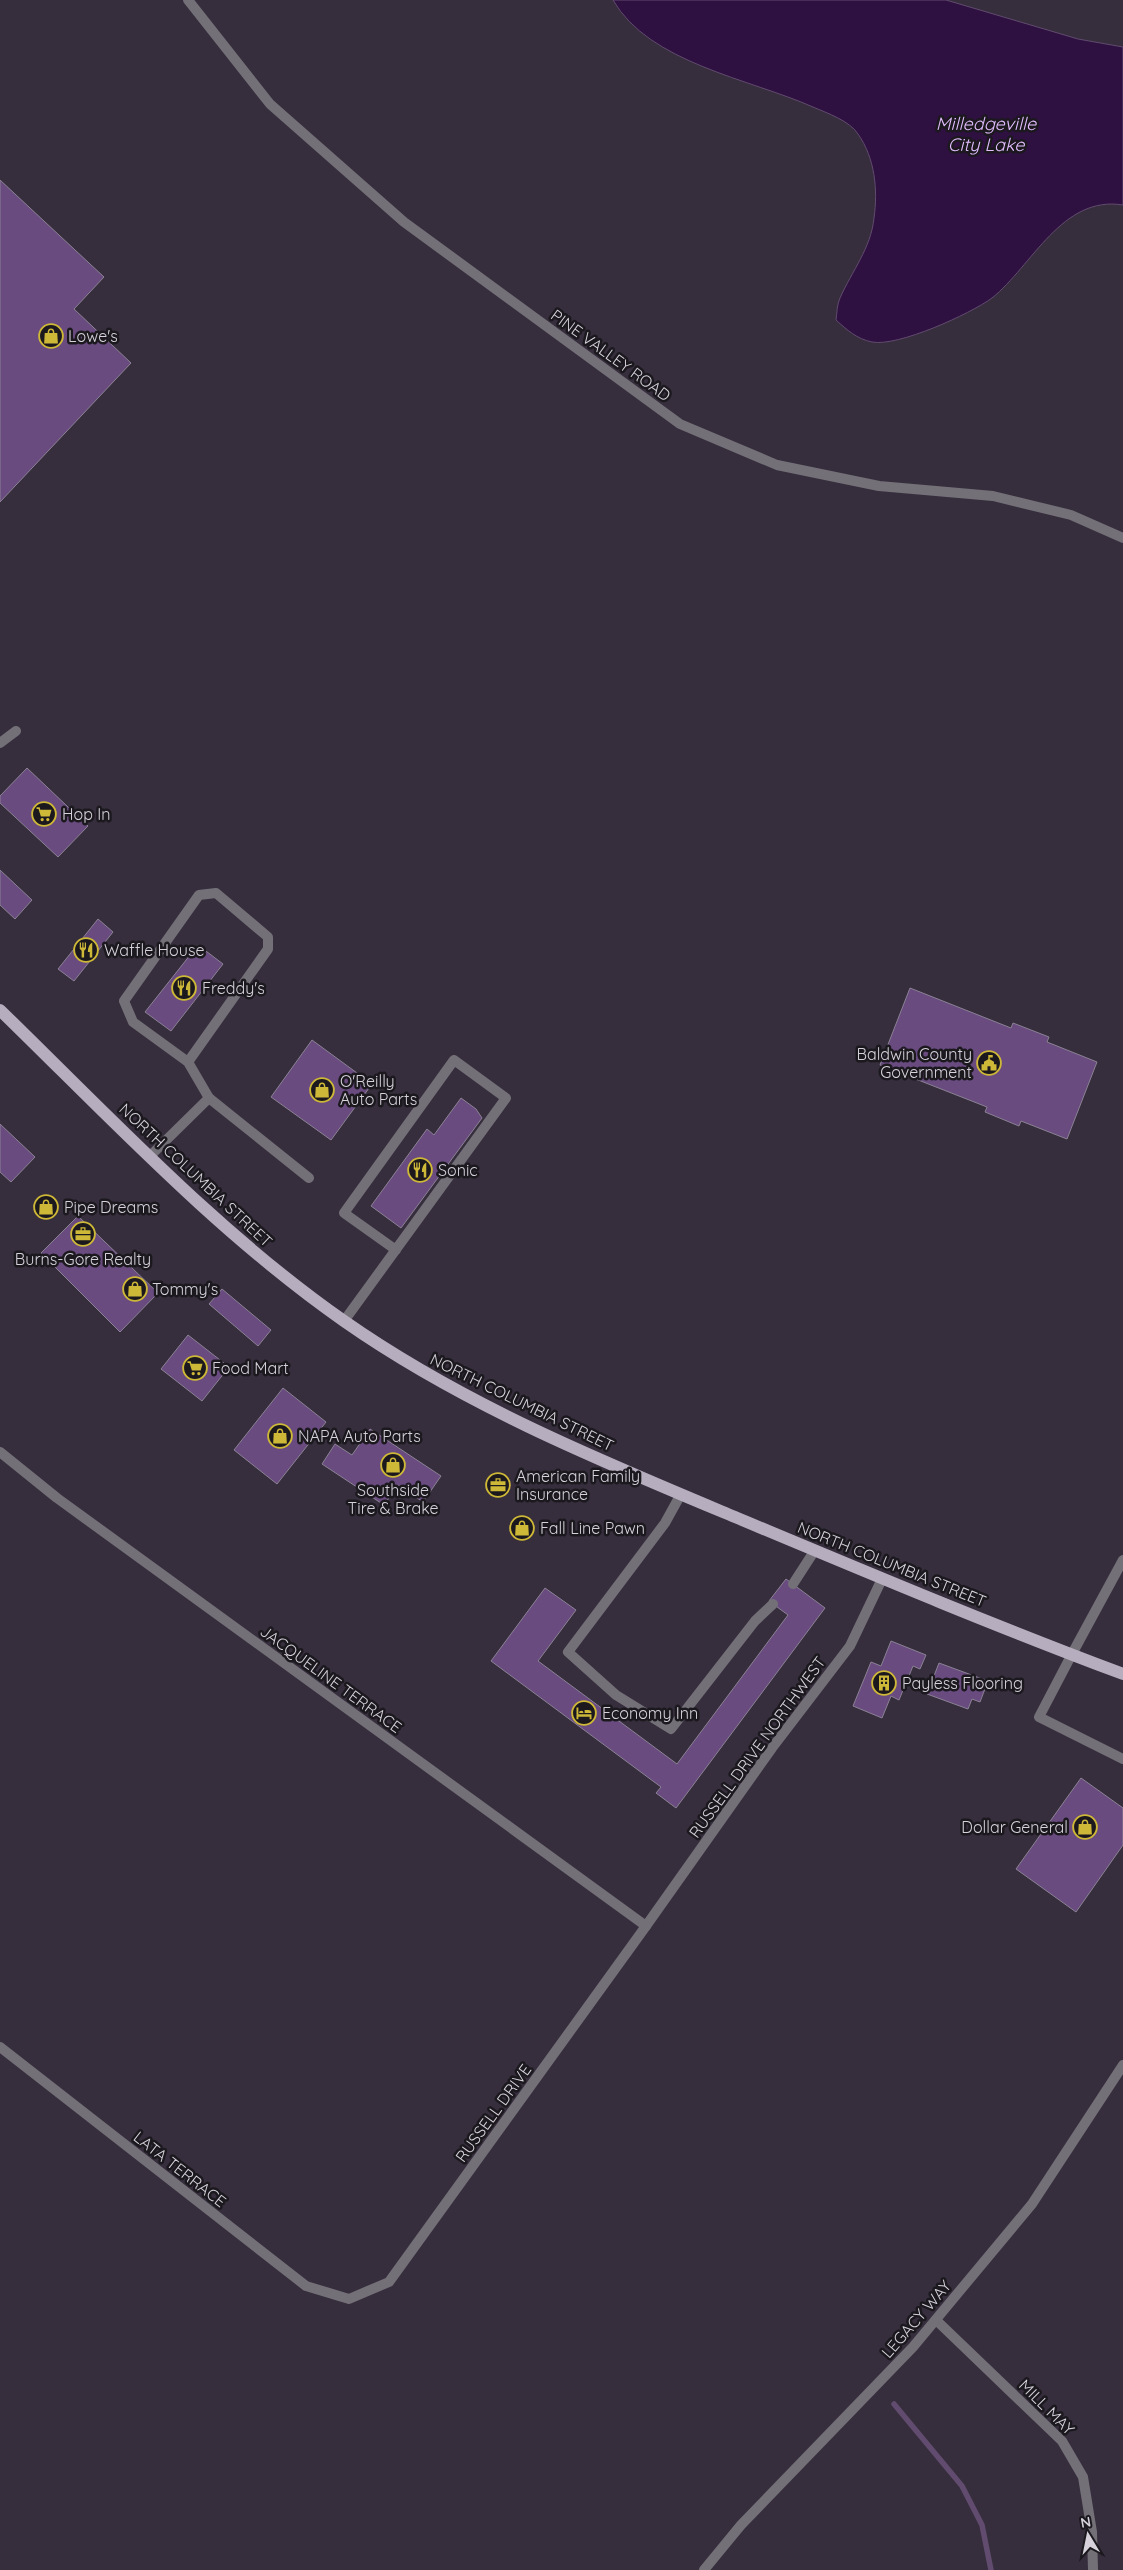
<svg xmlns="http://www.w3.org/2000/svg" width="1123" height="2570" viewBox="0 0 1123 2570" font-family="Quicksand,sans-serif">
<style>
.water{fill:#2f1141;stroke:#614b6f}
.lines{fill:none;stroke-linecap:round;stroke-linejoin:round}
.stream{stroke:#614b6f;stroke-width:5.5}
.building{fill:#694b80;stroke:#8b8294}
.service{stroke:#747078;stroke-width:10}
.minor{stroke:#747078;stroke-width:10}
.primary{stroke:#b6aebe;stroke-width:12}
.labels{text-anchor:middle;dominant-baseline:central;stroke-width:5;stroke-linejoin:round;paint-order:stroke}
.poi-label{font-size:16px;fill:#d6d1db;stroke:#1b181e;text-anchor:start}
.street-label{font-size:16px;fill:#d6d1db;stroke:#1b181e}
.water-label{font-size:18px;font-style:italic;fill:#e2beff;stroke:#1b181e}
</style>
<rect width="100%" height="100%" fill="#362e3d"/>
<!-- water -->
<path class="water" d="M613,0H946L1078,39L1123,47V205C1062,195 1032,266 992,298C970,314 898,347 872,342C857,339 847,330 836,320C837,313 837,304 840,298C852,271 871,248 874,218C878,190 875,158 858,134C850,121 827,113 813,107C750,79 649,63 613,0Z"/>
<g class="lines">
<!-- stream -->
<path class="stream" d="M894,2404L962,2486L982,2525L991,2570"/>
</g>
<!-- building -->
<g class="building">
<path d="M0,180L104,277L74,309L131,363L0,502Z"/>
<path d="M27,768L88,826L58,857L0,803V796Z"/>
<path d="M0,870L32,900L15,919L0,905Z"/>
<path d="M98,919L113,932L74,981L58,969Z"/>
<path d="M198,945L223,964L171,1031L145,1012Z"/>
<path d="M910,988L1011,1028L1013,1023L1049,1037L1047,1042L1097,1062L1067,1139L1021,1121L1019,1126L985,1112L987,1107L880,1065Z"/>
<path d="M312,1040L372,1084L331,1140L271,1097Z"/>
<path d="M461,1098L476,1109L482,1118L401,1228L371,1206L427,1129L434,1135Z"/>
<path d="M0,1124L35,1157L11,1182L0,1172Z"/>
<path d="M78,1216L158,1293L120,1332L41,1253Z"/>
<path d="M222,1289L271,1330L258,1346L209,1304Z"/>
<path d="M188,1335L229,1367L202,1401L161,1369Z"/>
<path d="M283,1388L326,1422L277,1484L234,1450Z"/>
<path d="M370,1429L441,1476L423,1502L398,1485L384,1505L322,1464L335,1444L352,1455Z"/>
<path d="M786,1579L825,1608L676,1808L656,1793L661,1787L491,1661L545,1588L576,1610L538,1661L677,1764L788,1615L769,1601Z"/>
<path d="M891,1641L926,1655L920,1669L913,1666L899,1700L891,1696L882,1718L853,1706L871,1662L881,1666Z"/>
<path d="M939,1663L988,1681L980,1702L972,1699L968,1709L927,1694Z"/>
<path d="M1081,1778L1123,1808V1845L1076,1912L1016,1869Z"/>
</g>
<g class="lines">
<!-- service -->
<g class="service">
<path d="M188,1062L268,949V937L216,893L199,895L124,1001L133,1022L188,1062L209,1098"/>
<path d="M150,1156L209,1098L309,1178"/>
<path d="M344,1321L506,1098L454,1060L344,1213L396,1250"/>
<path d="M681,1494L665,1523L568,1652L616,1695L671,1729L755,1621L773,1604"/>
<path d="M793,1584L815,1550"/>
<path d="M1072,1654L1039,1717L1123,1759"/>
</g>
<!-- minor -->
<g class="minor">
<path d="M188,0L270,104L404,222L680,424L777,465L879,486L993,496L1071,515L1123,538"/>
<path d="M0,743L16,731"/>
<path d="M0,1452L57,1498L646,1926"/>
<path d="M1072,1654L1123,1560"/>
<path d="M0,2047L306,2286L349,2299L389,2282L646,1926L772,1748L850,1646L882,1579"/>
<path d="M936,2320L1062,2441L1083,2477L1092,2532L1093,2570"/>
<path d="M704,2570L741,2525L913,2347L1032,2204L1123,2065"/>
</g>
<!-- primary -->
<path class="primary" d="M0,1010C110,1117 218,1233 344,1321C464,1405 601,1461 735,1517C864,1571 992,1625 1123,1674"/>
</g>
<!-- icons -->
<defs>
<g id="shop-ring" transform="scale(1.25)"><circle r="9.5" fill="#1b181e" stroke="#ceb837" stroke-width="1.5"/><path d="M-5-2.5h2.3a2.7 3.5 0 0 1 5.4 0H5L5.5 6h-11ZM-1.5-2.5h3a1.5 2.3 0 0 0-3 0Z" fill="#ceb837"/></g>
<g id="supermarket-ring" transform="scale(1.25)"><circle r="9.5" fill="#1b181e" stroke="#ceb837" stroke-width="1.5"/><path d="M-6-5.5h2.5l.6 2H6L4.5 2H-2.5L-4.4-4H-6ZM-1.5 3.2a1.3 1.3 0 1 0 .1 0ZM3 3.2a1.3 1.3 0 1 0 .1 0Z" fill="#ceb837"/></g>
<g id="restaurant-ring" transform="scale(1.25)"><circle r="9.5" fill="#1b181e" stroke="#ceb837" stroke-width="1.5"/><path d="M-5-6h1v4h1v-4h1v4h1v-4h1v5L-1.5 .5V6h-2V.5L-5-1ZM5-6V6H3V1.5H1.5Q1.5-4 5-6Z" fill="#ceb837"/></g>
<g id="civic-ring" transform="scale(1.25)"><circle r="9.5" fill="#1b181e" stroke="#ceb837" stroke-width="1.5"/><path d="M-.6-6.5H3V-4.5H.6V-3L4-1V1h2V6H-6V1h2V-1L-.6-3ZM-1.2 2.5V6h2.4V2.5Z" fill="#ceb837"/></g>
<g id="office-ring" transform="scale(1.25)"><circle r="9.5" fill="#1b181e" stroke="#ceb837" stroke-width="1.5"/><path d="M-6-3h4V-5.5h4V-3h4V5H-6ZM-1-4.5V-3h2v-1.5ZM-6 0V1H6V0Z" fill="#ceb837"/></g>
<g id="building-ring" transform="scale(1.25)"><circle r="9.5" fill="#1b181e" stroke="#ceb837" stroke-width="1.5"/><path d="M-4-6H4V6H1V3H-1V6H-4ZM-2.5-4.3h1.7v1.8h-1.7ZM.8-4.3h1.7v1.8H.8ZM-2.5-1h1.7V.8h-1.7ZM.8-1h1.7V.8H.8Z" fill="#ceb837"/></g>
<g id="hotel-ring" transform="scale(1.25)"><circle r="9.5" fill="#1b181e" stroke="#ceb837" stroke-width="1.5"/><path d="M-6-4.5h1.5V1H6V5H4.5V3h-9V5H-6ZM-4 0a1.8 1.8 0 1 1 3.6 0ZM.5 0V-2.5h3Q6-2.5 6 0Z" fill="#ceb837"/></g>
</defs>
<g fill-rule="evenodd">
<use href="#shop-ring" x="51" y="336"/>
<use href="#supermarket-ring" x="44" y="814"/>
<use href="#restaurant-ring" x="86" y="950"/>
<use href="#restaurant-ring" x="184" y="988"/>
<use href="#civic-ring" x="989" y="1063"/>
<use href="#shop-ring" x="322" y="1090"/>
<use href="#restaurant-ring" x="420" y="1170"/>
<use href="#shop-ring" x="46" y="1207"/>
<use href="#office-ring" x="83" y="1234"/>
<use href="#shop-ring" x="135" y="1289"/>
<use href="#supermarket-ring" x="195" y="1368"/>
<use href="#shop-ring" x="280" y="1436"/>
<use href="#shop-ring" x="393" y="1465"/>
<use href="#office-ring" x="498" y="1485"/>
<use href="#shop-ring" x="522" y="1528"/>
<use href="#building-ring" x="884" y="1683"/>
<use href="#hotel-ring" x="584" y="1713"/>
<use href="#shop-ring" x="1085" y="1827"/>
</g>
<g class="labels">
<!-- poi labels -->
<g class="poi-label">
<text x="68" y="336">Lowe's</text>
<text x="62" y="814">Hop In</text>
<text x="104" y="950">Waffle House</text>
<text x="202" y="988">Freddy's</text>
<text x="972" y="1054" text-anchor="end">Baldwin County<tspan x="972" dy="18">Government</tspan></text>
<text x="340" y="1081">O'Reilly<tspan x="340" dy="18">Auto Parts</tspan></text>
<text x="438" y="1170">Sonic</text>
<text x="64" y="1207">Pipe Dreams</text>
<text x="83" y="1259" text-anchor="middle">Burns-Gore Realty</text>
<text x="152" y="1289">Tommy's</text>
<text x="212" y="1368">Food Mart</text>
<text x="298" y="1436">NAPA Auto Parts</text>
<text x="516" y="1476">American Family<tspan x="516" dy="18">Insurance</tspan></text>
<text x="393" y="1490" text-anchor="middle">Southside<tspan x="393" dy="18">Tire &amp; Brake</tspan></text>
<text x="540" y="1528">Fall Line Pawn</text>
<text x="902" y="1683">Payless Flooring</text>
<text x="602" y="1713">Economy Inn</text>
<text x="1068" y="1827" text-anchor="end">Dollar General</text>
</g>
<!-- street labels -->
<g class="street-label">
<text transform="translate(611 355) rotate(36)">PINE VALLEY ROAD</text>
<text transform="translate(196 1175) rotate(43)">NORTH COLUMBIA STREET</text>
<text transform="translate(522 1402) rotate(26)">NORTH COLUMBIA STREET</text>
<text transform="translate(892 1564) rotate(22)">NORTH COLUMBIA STREET</text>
<text transform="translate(331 1679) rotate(36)">JACQUELINE TERRACE</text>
<text transform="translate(757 1747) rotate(-54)">RUSSELL DRIVE NORTHWEST</text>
<text transform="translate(493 2113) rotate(-54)">RUSSELL DRIVE</text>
<text transform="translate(180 2169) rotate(38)">LATA TERRACE</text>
<text transform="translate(916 2319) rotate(-49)">LEGACY WAY</text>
<text transform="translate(1047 2407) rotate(45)">MILL MAY</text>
</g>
<!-- water labels -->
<g class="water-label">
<text x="986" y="123">Milledgeville<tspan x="986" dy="21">City Lake</tspan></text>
</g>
</g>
<!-- north arrow -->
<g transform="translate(1088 2535) rotate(350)" stroke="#1b181e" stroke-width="4" paint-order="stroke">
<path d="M0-4L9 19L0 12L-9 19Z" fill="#d6d1db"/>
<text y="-8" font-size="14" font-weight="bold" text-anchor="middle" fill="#d6d1db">N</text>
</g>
</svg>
